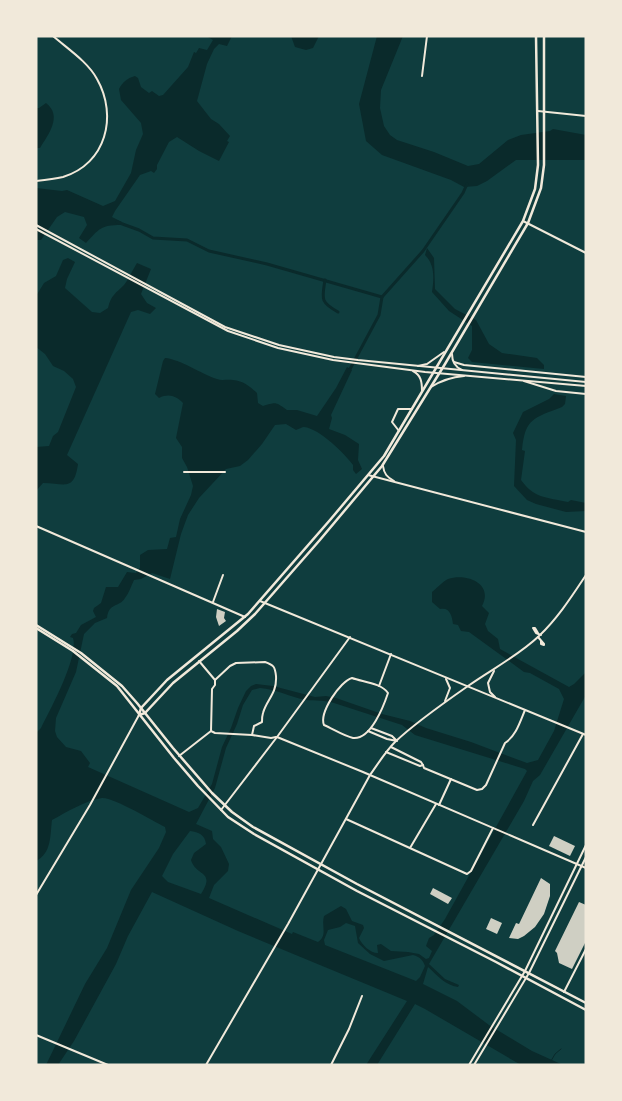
<svg xmlns="http://www.w3.org/2000/svg" width="622" height="1101" viewBox="0 0 622 1101" font-family="Lato,sans-serif">
<style>
.water{fill:#0a2a2b;fill-rule:evenodd}
.lines{fill:none;stroke-linecap:round;stroke-linejoin:round}
.stream{stroke:#0a2a2b;stroke-width:1}
.canal{stroke:#0a2a2b;stroke-width:3}
.building{fill:#cfcfc3}
.minor{stroke:#f1e9da;stroke-width:2}
.tertiary{stroke:#f1e9da;stroke-width:2}
.secondary{stroke:#f1e9da;stroke-width:2.5}
.primary{stroke:#f1e9da;stroke-width:2.5}
</style>
<rect width="100%" height="100%" fill="#0f3d3e"/>
<!-- water -->
<g class="water">
<path d="M206,36H232L227,46L219,44L214,49L207,64L197,101L211,119L219,124L230,136L227,141L229,142L219,161L199,151L177,137L169,142L157,165V169L154,173L151,171L140,175L115,211L112,217L122,222L121,225C101,225 99,229 86,243L79,238L87,225L84,217L65,212L57,217L41,240H36V188L62,191L67,190L103,206L115,201L131,173L136,150L143,134L141,123L121,100L119,89C122,83 127,78 135,76L138,78L141,87L149,93L152,91L159,96L163,95L188,67L194,52L196,53L199,48L207,50L213,40Z"/>
<path d="M291,36H319L313,48L306,50L295,47Z"/>
<path d="M377,36H403L381,90L380,108L384,126L390,135L397,140L434,152L468,166L479,164L508,140L521,135L550,131L553,129L586,135V160H516L487,181L477,186L464,187L451,180L382,155L366,141L359,104Z"/>
<path d="M46,103C63,116 48,135 40,148H36V108H39Z"/>
<path d="M427,248L434,258L435,289L455,309L476,320L489,344L502,353L537,358L544,365V369L472,362L468,358L472,350V326L449,311L432,292C434,278 435,265 425,255Z"/>
<path d="M68,258L75,262L67,279L65,288L92,312L100,313L108,308C111,295 116,293 124,285C129,279 133,269 137,263L151,269L141,294L147,303L156,308L150,314L138,310L131,312L67,455L78,464C74,492 65,483 43,483L36,491V447L49,446L53,436L58,432L76,387L73,379L64,371L53,366L45,354L36,347V296L44,283L56,276L63,260Z"/>
<path d="M165,358C180,359 201,374 217,379C222,381 227,379 233,380C244,381 249,386 257,393L258,403L263,406C277,402 275,402 287,410H297L317,416L336,388L347,367L352,370L331,415L332,418L329,429L345,435L359,444L358,460L362,469L356,474L353,470V465C344,453 320,429 304,427C302,427 299,429 296,430L286,424L275,425L262,444L248,460L240,466L226,469L199,498L188,515L181,534L170,579L152,573L141,579L134,580C131,586 129,593 125,598C119,608 109,602 107,618L95,623L84,634L76,672L56,718L55,731L57,737L66,747L81,751L90,763L88,767L189,812L198,808L212,784L222,747L231,728L238,708L246,691L251,686L256,684L273,686L315,697L326,696L336,698L382,714L410,721L426,728L471,742L527,763L538,760L554,731L564,699L559,689L530,673L524,672L469,632L461,631L458,625L453,624C452,616 450,607 440,609L432,602V592C437,588 442,582 448,579C466,573 494,583 482,606L489,613L485,624L488,631L498,639L500,649L569,687L574,684L586,672V695L540,775L533,781L524,801L429,964L445,979L459,985L458,987C445,985 438,976 428,967L423,984L457,1001L489,1025L532,1051L563,1065H521L425,1009L415,1004L377,1065H366L407,1001L238,931L152,892L128,936L116,964L74,1041L58,1065H46L85,984L107,948L131,890L159,848L166,832L165,827C153,821 113,797 102,798C84,801 67,812 52,820C50,835 52,853 36,861V733L41,728C50,710 79,657 73,638L70,637L72,634L76,633L81,625L96,617L93,611L94,608L101,603L106,587H118L127,572L136,573L140,568V555L148,550L167,549L170,538L176,537L180,519L191,495L193,486L187,467L182,458V447L176,438L183,403C176,396 169,393 159,398L155,394L163,361ZM260,688C276,689 290,697 306,700C316,701 325,700 334,703L402,725L415,735L525,769L527,771L445,919L434,935L429,938L426,946L432,951L429,958L426,959L419,954L408,952L391,951L381,944L377,945L378,953C370,953 362,945 359,938L364,928L363,925L352,921L346,909L341,906L324,916C321,927 328,935 318,942L293,932L292,934L209,898L214,885L228,871L229,864L221,847L213,839L212,831L196,824L215,788L226,748L237,724L243,705L252,690ZM190,831C199,832 205,835 206,844L194,853L191,860C196,877 216,870 201,894L168,882L162,876L173,854ZM346,923L355,926L358,943L370,954L384,961L413,955C420,957 423,960 425,966L420,977L416,981L325,945L324,940L328,930L340,927Z"/>
<path d="M554,394L566,396L565,404L562,407C534,418 525,418 522,450L525,451L521,480C535,499 546,497 568,502L571,500L586,503V511L566,512L536,504L527,500L514,486L516,440L513,433L523,412L549,399Z"/>
</g>
<g class="lines">
<!-- stream -->
<path class="stream" d="M551,1061L555,1054L561,1049"/>
<!-- canal -->
<g class="canal">
<path d="M117,222L139,230L153,238L187,240L209,251L267,264L382,297"/>
<path d="M325,280C322,299 320,302 338,312"/>
<path d="M349,371L379,315L382,297L423,251L463,193L467,184"/>
</g>
</g>
<!-- building -->
<g class="building">
<path d="M217,609L225,612L224,618L226,621L219,626L216,617Z"/>
<path d="M554,836L575,846L570,856L549,846Z"/>
<path d="M541,878L550,884V896L544,914L535,927L524,936L518,939L509,938L516,923L519,924L520,922Z"/>
<path d="M433,888L452,898L448,904L430,894Z"/>
<path d="M579,902L586,905V941L572,969L559,963L557,953L555,951Z"/>
<path d="M491,918L502,923L497,934L486,929Z"/>
</g>
<g class="lines">
<!-- minor -->
<g class="minor">
<path d="M422,76L427,36"/>
<path d="M36,181C45,180 54,179 63,177C106,164 118,116 97,79C88,62 68,49 53,36"/>
<path d="M523,221L586,253"/>
<path d="M454,362L464,365L586,377"/>
<path d="M524,381L556,391L586,394"/>
<path d="M399,431L392,422L398,409H412"/>
<path d="M184,472H225"/>
<path d="M36,526L245,617"/>
<path d="M213,602L223,575"/>
<path d="M538,633L535,628H533L536,633L541,635"/>
<path d="M538,637L544,644V645L541,644V641"/>
<path d="M199,661L215,680"/>
<path d="M265,662C274,665 275,667 276,676C277,694 267,699 263,713C262,716 262,719 262,722L254,726L252,735L215,733L211,731L212,689L215,685V680L230,666L236,663Z"/>
<path d="M352,678C363,682 381,683 388,693C384,705 371,740 353,738C344,736 333,729 324,725C319,713 340,681 352,678Z"/>
<path d="M379,686L391,654"/>
<path d="M368,731L387,739L397,741L392,736L371,728"/>
<path d="M252,735L271,738L276,737"/>
<path d="M386,752L420,766L423,765L421,762L391,747"/>
<path d="M179,756L211,731"/>
<path d="M423,765L424,768L477,790L482,789L486,785L505,743C516,736 520,722 525,710"/>
<path d="M439,805L451,779"/>
<path d="M221,810L277,737L350,637"/>
<path d="M346,819L467,874L471,871L493,828"/>
<path d="M533,825L583,734"/>
<path d="M410,848L436,804"/>
<path d="M564,992L586,949"/>
<path d="M331,1065L349,1029L362,996"/>
</g>
<!-- tertiary -->
<g class="tertiary">
<path d="M538,111L586,116"/>
<path d="M36,225L225,327L279,345L334,357L358,360L586,382"/>
<path d="M36,229L228,331L278,348L333,360L425,372L586,386"/>
<path d="M452,354C452,362 455,367 462,370"/>
<path d="M418,366L427,364L444,352"/>
<path d="M413,371C421,375 422,382 422,391"/>
<path d="M431,387C442,380 452,377 464,376"/>
<path d="M383,466C384,474 387,477 394,481"/>
<path d="M368,475L586,532"/>
<path d="M260,601L586,735"/>
<path d="M494,671L488,683L490,692L495,697"/>
<path d="M445,701L450,688L446,679"/>
<path d="M277,737L363,772L586,868"/>
<path d="M36,895L90,805L139,715"/>
<path d="M36,1035L108,1065"/>
<path d="M206,1065L288,924L370,775C378,764 385,752 395,742C415,723 445,702 468,686C492,669 518,656 539,636C558,618 572,596 586,575"/>
<path d="M469,1065L525,971L586,845"/>
<path d="M474,1065L529,973L586,857"/>
</g>
<!-- secondary -->
<path class="secondary" d="M536,36L538,165L535,189L523,221L384,456L330,520L248,614L167,680L141,708L139,715L145,713L173,683L237,631L255,614L319,541L382,466L445,364L528,223L541,188L544,165V36"/>
<!-- primary -->
<g class="primary">
<path d="M36,625L81,653L122,686L137,703L173,748L212,793L232,812L253,827L357,884L586,1003"/>
<path d="M36,628L73,651L117,686L174,758L198,786L228,817L254,834L357,891L496,962L586,1010"/>
</g>
</g>
<!-- border -->
<rect width="622" height="1101" fill="none" stroke="#f1e9da" stroke-width="75"/>
</svg>
